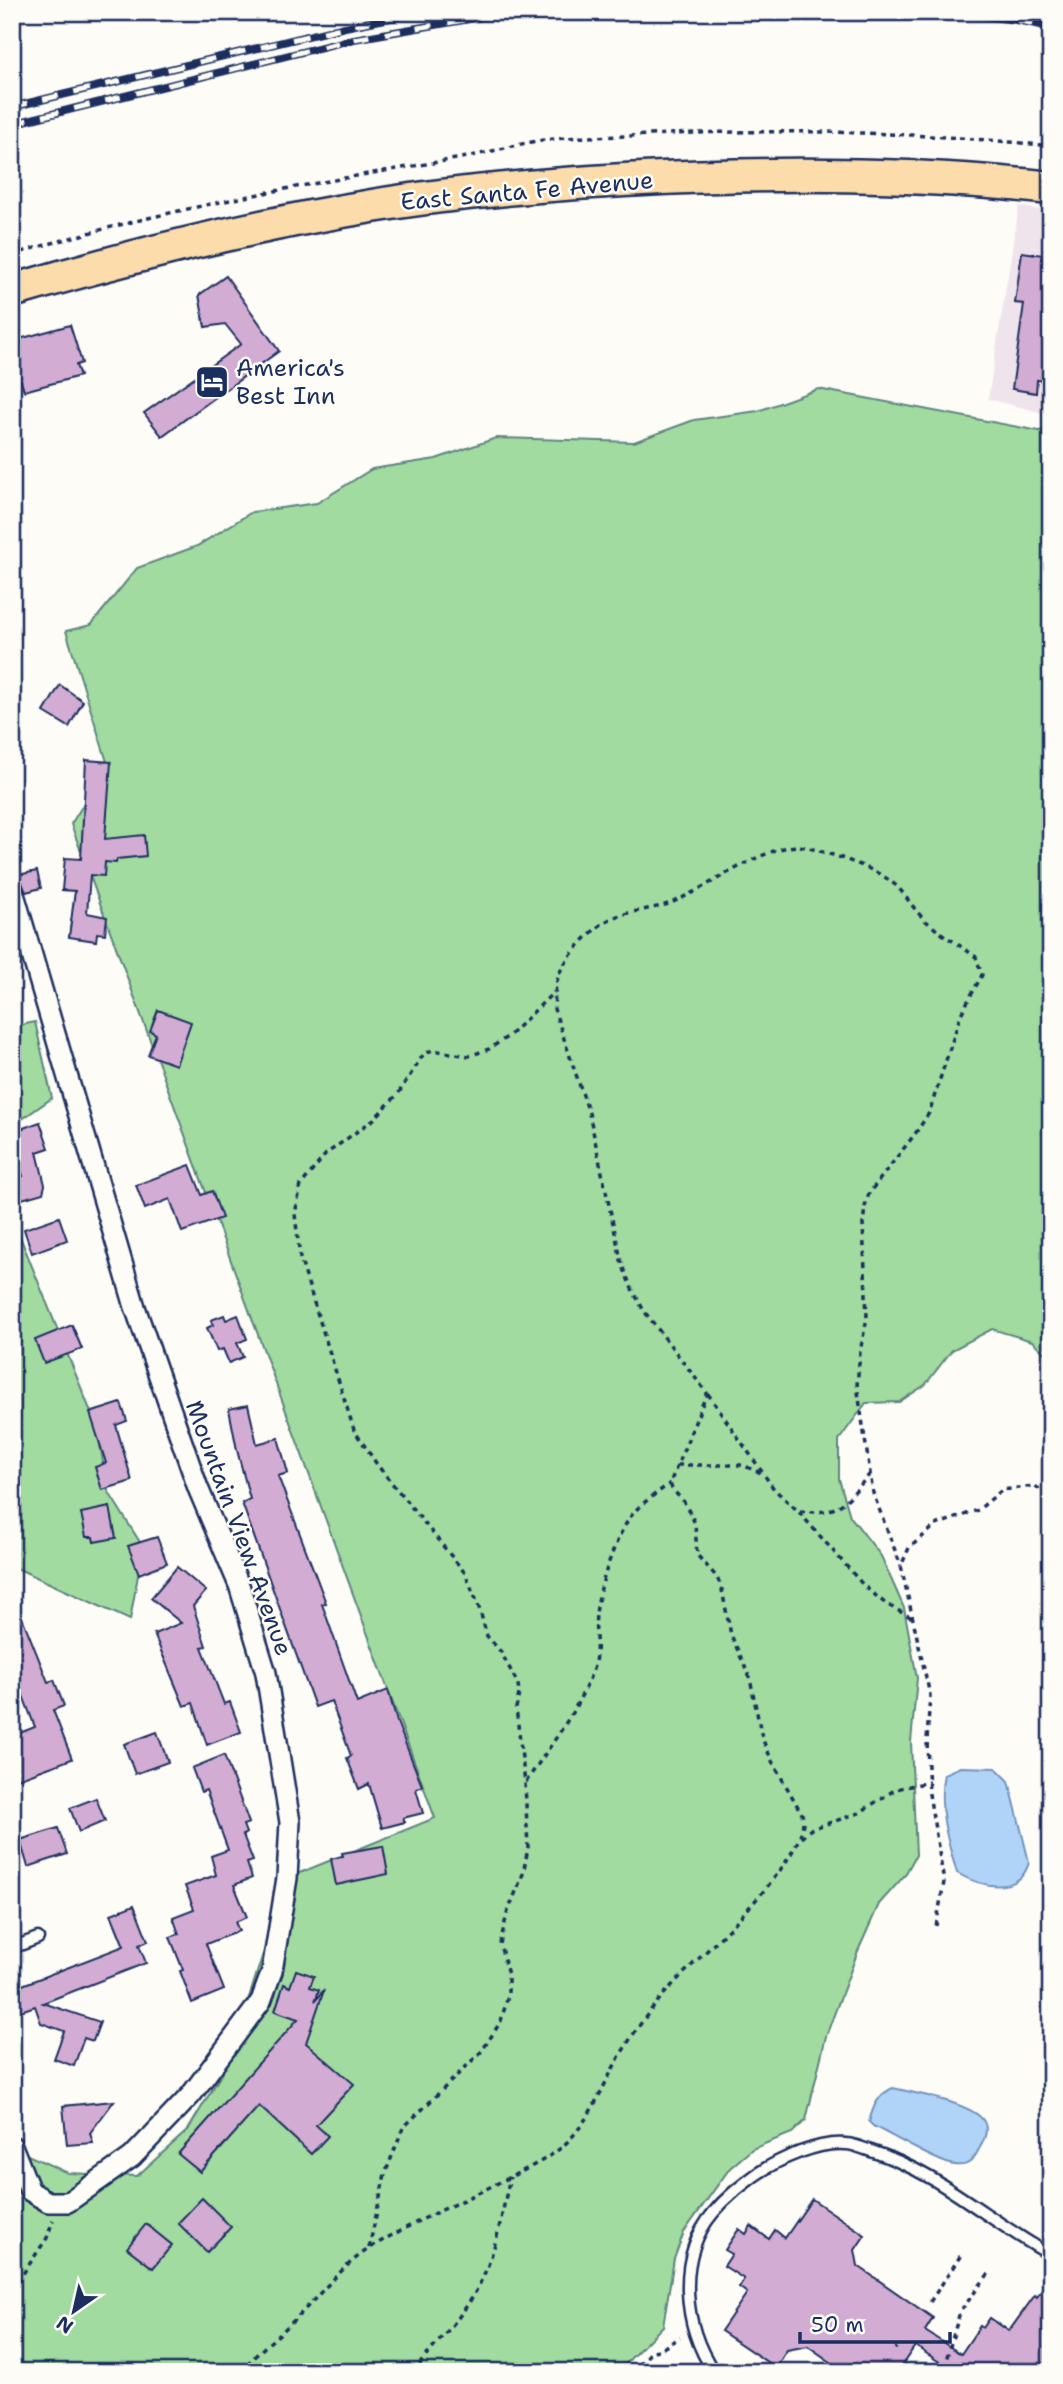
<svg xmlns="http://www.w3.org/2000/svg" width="1063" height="2384" viewBox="0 0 1063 2384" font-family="'Shantell Sans',sans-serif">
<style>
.built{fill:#f0e4ec}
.green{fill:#a1dba0;stroke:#5e857f;stroke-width:2}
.water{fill:#b0d4f8;stroke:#7492ba;stroke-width:2}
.building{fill:#d3acd4;stroke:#1b2f5e;stroke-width:2}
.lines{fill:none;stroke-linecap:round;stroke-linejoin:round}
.lane-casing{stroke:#1b2f5e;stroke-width:15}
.street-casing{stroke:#1b2f5e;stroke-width:24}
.primary-casing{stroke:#1b2f5e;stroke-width:37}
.path{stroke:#1b2f5e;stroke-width:3.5;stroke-dasharray:5 5;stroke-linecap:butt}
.lane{stroke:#fdfcf7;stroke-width:10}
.street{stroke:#fdfcf7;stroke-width:19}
.primary{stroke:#fddcac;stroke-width:32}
.rail-casing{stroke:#1b2f5e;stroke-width:8}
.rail{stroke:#fdfcf7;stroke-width:5;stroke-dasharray:16;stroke-linecap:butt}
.labels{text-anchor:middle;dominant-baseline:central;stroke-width:5;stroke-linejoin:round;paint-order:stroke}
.street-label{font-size:24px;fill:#1b2f5e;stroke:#fdfcf7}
.poi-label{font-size:24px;fill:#1b2f5e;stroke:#fdfcf7;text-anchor:start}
</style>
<rect width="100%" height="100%" fill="#fdfcf7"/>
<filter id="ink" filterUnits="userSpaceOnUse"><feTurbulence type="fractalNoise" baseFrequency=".0143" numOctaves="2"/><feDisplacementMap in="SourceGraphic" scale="14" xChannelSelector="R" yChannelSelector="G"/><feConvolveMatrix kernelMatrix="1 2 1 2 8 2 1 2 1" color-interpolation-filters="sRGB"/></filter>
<g filter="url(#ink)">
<!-- built -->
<path class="built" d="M1019,206L1051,212V415L988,399Z"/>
<!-- green -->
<g class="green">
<path d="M818,389L1039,431L1051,429V1359L1032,1341L992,1329L952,1350L925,1385L899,1402L866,1403L839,1440V1479L850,1516L881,1556L904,1608L917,1678L911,1742L916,1855L905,1875L879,1904L858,1951L826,2036L806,2120L792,2133L752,2149L730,2168L684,2232L674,2259L663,2326L617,2372H12V2148L68,2173L137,2176L188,2130L229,2061L287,1878L435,1818L71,824L108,765L66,631L91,625L137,568L197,546L252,512L317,503L372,469L436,459L496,438L634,442L694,420L758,411Z"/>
<path d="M35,1022L52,1098L12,1126V1027Z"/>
<path d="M12,1217L97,1427L108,1491L143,1547L130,1620L12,1566Z"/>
</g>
<!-- water -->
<g class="water">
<path d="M960,1767L996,1768L1009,1781L1029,1862C1020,1896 981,1887 957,1873C948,1843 937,1805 944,1774Z"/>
<path d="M893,2088C913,2093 979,2104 985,2124C988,2132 983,2143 979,2149C973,2161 968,2167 955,2165C940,2164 890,2134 873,2126L869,2122C873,2107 878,2094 893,2088Z"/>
</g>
<!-- building -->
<g class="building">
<path d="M1022,252L1051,256V382L1037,380L1036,393L1012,389L1024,304L1015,303Z"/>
<path d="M226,276L279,351L162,436L144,413L241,344L225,324L205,327L199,295Z"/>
<path d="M70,325L82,363L76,365L80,376L24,391L21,381L16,383L12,371V341Z"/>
<path d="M60,685L83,701L69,727L44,712Z"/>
<path d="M86,760L111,762L105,839L144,835L146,856L117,859L116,863L105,862L104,876L90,875L87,913L107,917L105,934L97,933L96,941L69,937L75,891L62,890L65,858L81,859Z"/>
<path d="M37,871L41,888L26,892L18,875Z"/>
<path d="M158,1010L191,1022L176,1065L148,1055L156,1034L150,1031Z"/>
<path d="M40,1122L49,1148L37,1152L45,1185L43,1193L15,1201L12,1179L23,1176L12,1146V1132Z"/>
<path d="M190,1165L202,1195L212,1191L222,1218L182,1232L170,1199L145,1209L136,1185Z"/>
<path d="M59,1217L67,1240L32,1253L24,1229Z"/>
<path d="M224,1315L226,1320L238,1315L247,1339L237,1343L243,1357L229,1363L223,1349L217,1351L207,1328L213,1325L211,1320Z"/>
<path d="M72,1325L82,1349L44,1363L35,1340Z"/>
<path d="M121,1403L127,1421L116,1425L132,1481L102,1490L95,1467L106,1463L90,1413Z"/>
<path d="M248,1405L257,1444L278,1438L288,1473L278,1476L326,1603L322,1604L357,1703L388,1690L397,1722L422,1786L416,1789L423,1813L403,1818L405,1822L382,1828L369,1784L359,1789L347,1758L351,1756L331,1701L315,1707L242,1503L250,1499L237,1450L229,1409Z"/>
<path d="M110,1507L116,1538L94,1542L93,1537H86L81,1513Z"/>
<path d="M157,1537L167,1563L139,1574L128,1546Z"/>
<path d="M177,1567L206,1591L193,1606L206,1646L202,1647L224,1704L230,1702L241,1732L207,1745L193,1703L184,1706L154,1634L181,1623L151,1598Z"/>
<path d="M12,1592L48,1682L54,1680L64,1706L53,1710L72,1759L12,1781V1736L35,1727L12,1667Z"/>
<path d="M157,1732L168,1762L135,1774L124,1744Z"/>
<path d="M224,1755L249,1823L243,1825L246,1833L243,1835L253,1861L247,1863L252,1878L234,1885L247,1917L235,1922L239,1931L206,1944L224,1990L192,2003L180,1971L183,1970L170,1937L179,1934L173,1917L194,1909L185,1886L216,1875L211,1856L228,1850L206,1790L201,1792L192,1768Z"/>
<path d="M96,1798L105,1821L79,1832L70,1808Z"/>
<path d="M58,1828L67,1854L28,1867L20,1840Z"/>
<path d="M383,1846L388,1874L336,1885L331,1859L343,1856L342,1853Z"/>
<path d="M134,1905L148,1941L139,1945L146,1963L43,2003L100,2022L93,2041L84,2038L74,2066L54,2059L64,2031L41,2023L35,2006L12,2014V1989L124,1946L111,1914Z"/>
<path d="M296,1970L314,1976L310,1987L319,1990L315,2001L324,1990L306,2043L354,2084L316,2125L328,2136L311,2154L259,2106L200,2172L178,2154L298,2019L275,2011L284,1984L290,1987Z"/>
<path d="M114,2101L90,2133L93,2143L67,2145L63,2106Z"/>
<path d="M202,2198L231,2227L207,2252L178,2223Z"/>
<path d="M812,2199L865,2235L855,2250L858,2266L933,2318L925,2331L961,2354L980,2326L983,2328L990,2318L1009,2331L1035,2295L1037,2297L1042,2290L1051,2297V2372H955L915,2346L897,2372H845L808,2346L787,2350L776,2368L721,2331L747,2293L739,2287L744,2279L724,2266L732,2254L725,2250L739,2229L746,2234L751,2226L769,2239L775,2230L785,2238Z"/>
<path d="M146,2224L172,2245L153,2268L127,2248Z"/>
</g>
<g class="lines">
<!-- lane casing -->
<g class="lane-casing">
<g id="lane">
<path d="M12,1948L38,1938"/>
<path d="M714,2372C683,2326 676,2257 713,2213C726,2197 741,2186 757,2174C779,2159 819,2141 846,2144C854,2144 864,2149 871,2151C938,2172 990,2222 1051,2255"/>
</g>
</g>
<!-- street casing -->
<g class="street-casing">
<path id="street" d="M12,887L135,1307L198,1488L239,1585L266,1673L290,1822L287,1878L272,1971L261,2001L191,2095L132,2157L68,2202H48L30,2191L12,2146"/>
</g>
<!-- primary casing -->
<g class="primary-casing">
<path id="primary" d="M12,291C130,256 250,226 372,206C455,192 539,185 624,180C766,172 909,172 1051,188"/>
</g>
<!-- path -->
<g class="path">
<path d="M12,255C157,210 306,184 456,159C486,154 514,144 544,140C578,136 615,137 650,135C783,128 918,132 1051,146"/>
<path d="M708,1394L774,1489L798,1511L864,1586L886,1604L914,1619"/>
<path d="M677,1465H742L761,1473"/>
<path d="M800,1511C841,1516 845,1501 870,1474"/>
<path d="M526,1782C549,1747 577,1712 592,1672C600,1652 594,1634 596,1614C599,1586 617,1530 636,1510C646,1500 659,1492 670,1483"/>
<path d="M801,1838L811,1829L859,1813L896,1789L929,1782"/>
<path d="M936,1926L944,1882L929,1794L927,1740L930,1695L901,1566L909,1548L936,1525L978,1510L1002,1490L1034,1486L1051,1495"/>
<path d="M369,2248L385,2174L403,2128L482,2051L501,2021L508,1996V1975L500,1944L507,1914L523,1874L528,1848L525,1783L516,1708L519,1694L518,1684L501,1652L487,1636L478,1604L465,1573L378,1466L354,1430L300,1258L295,1214L301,1185L326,1154L374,1119L398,1094L423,1055L432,1050L469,1056L489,1049L510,1035L554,992"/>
<path d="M12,2290L47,2238L53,2220"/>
<path d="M930,2302L961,2255"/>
<path d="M895,2348H897"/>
<path d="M944,2367L960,2312L989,2273"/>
<path d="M241,2372C255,2353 274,2340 290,2324C317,2299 339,2268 370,2248C412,2222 459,2203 502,2181C522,2171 545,2161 562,2147C591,2121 602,2086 621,2054C638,2025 658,1999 682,1975C710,1947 814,1853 802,1814L772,1761L762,1738L750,1678L731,1635L721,1585L715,1575L697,1555L695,1523L684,1502L672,1489L670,1483L707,1393L644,1311L630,1285L621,1260L589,1113L554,1009C555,996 555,983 560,972C566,958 590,932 602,924C620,911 647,911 668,904C703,892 771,839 805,847C826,852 872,867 889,880C904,890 911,907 925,920C940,934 960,945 976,957L982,975L961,1014L929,1113L915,1134L869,1193L865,1207L863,1224L867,1318L860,1352L857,1385L873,1493L901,1566"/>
<path d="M413,2372C436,2343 466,2314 481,2281C497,2249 502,2212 510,2177"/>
<path d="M633,2372L652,2351L660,2350L680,2337"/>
</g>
<!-- lane -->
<use href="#lane" class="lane"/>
<!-- street -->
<use href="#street" class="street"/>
<!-- primary -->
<use href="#primary" class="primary"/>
<!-- rail casing -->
<g class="rail-casing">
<g id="rail">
<path d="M954,12L1016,20L1051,27"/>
<path d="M1044,12L1051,14"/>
<path d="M12,107L345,27L421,12"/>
<path d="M12,124L354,39L510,12"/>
</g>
</g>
<!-- rail -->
<use href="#rail" class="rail"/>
</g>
</g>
<!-- icons -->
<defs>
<g id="hotel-square" transform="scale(1.75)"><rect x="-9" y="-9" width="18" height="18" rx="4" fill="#1b2f5e" stroke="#fdfcf7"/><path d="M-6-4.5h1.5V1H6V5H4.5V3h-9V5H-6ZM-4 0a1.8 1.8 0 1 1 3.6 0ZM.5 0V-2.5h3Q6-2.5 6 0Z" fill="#fff"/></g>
</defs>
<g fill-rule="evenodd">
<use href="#hotel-square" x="212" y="382"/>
</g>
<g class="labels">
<!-- street labels -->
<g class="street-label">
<text transform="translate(527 191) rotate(-5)">East Santa Fe Avenue</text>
<text transform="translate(239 1528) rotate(70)">Mountain View Avenue</text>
</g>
<!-- poi labels -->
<g class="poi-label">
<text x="236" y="368">America's<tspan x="236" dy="28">Best Inn</tspan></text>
</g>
</g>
<!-- margin -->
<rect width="1063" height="2384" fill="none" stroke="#fdfcf7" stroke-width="42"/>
<rect x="21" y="21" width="1021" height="2342" fill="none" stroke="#1b2f5e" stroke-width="2.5" filter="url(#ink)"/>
<!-- north arrow -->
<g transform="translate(74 2311) rotate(214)" stroke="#fdfcf7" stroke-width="5" paint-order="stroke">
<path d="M0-5L12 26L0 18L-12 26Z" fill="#1b2f5e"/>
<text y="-10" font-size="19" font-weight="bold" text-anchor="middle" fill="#1b2f5e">N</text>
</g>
<!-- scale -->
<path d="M800 2332v10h150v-10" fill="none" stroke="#1b2f5e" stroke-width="3.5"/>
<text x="811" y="2332" font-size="21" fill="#1b2f5e" stroke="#fdfcf7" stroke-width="5" paint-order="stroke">50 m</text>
</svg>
